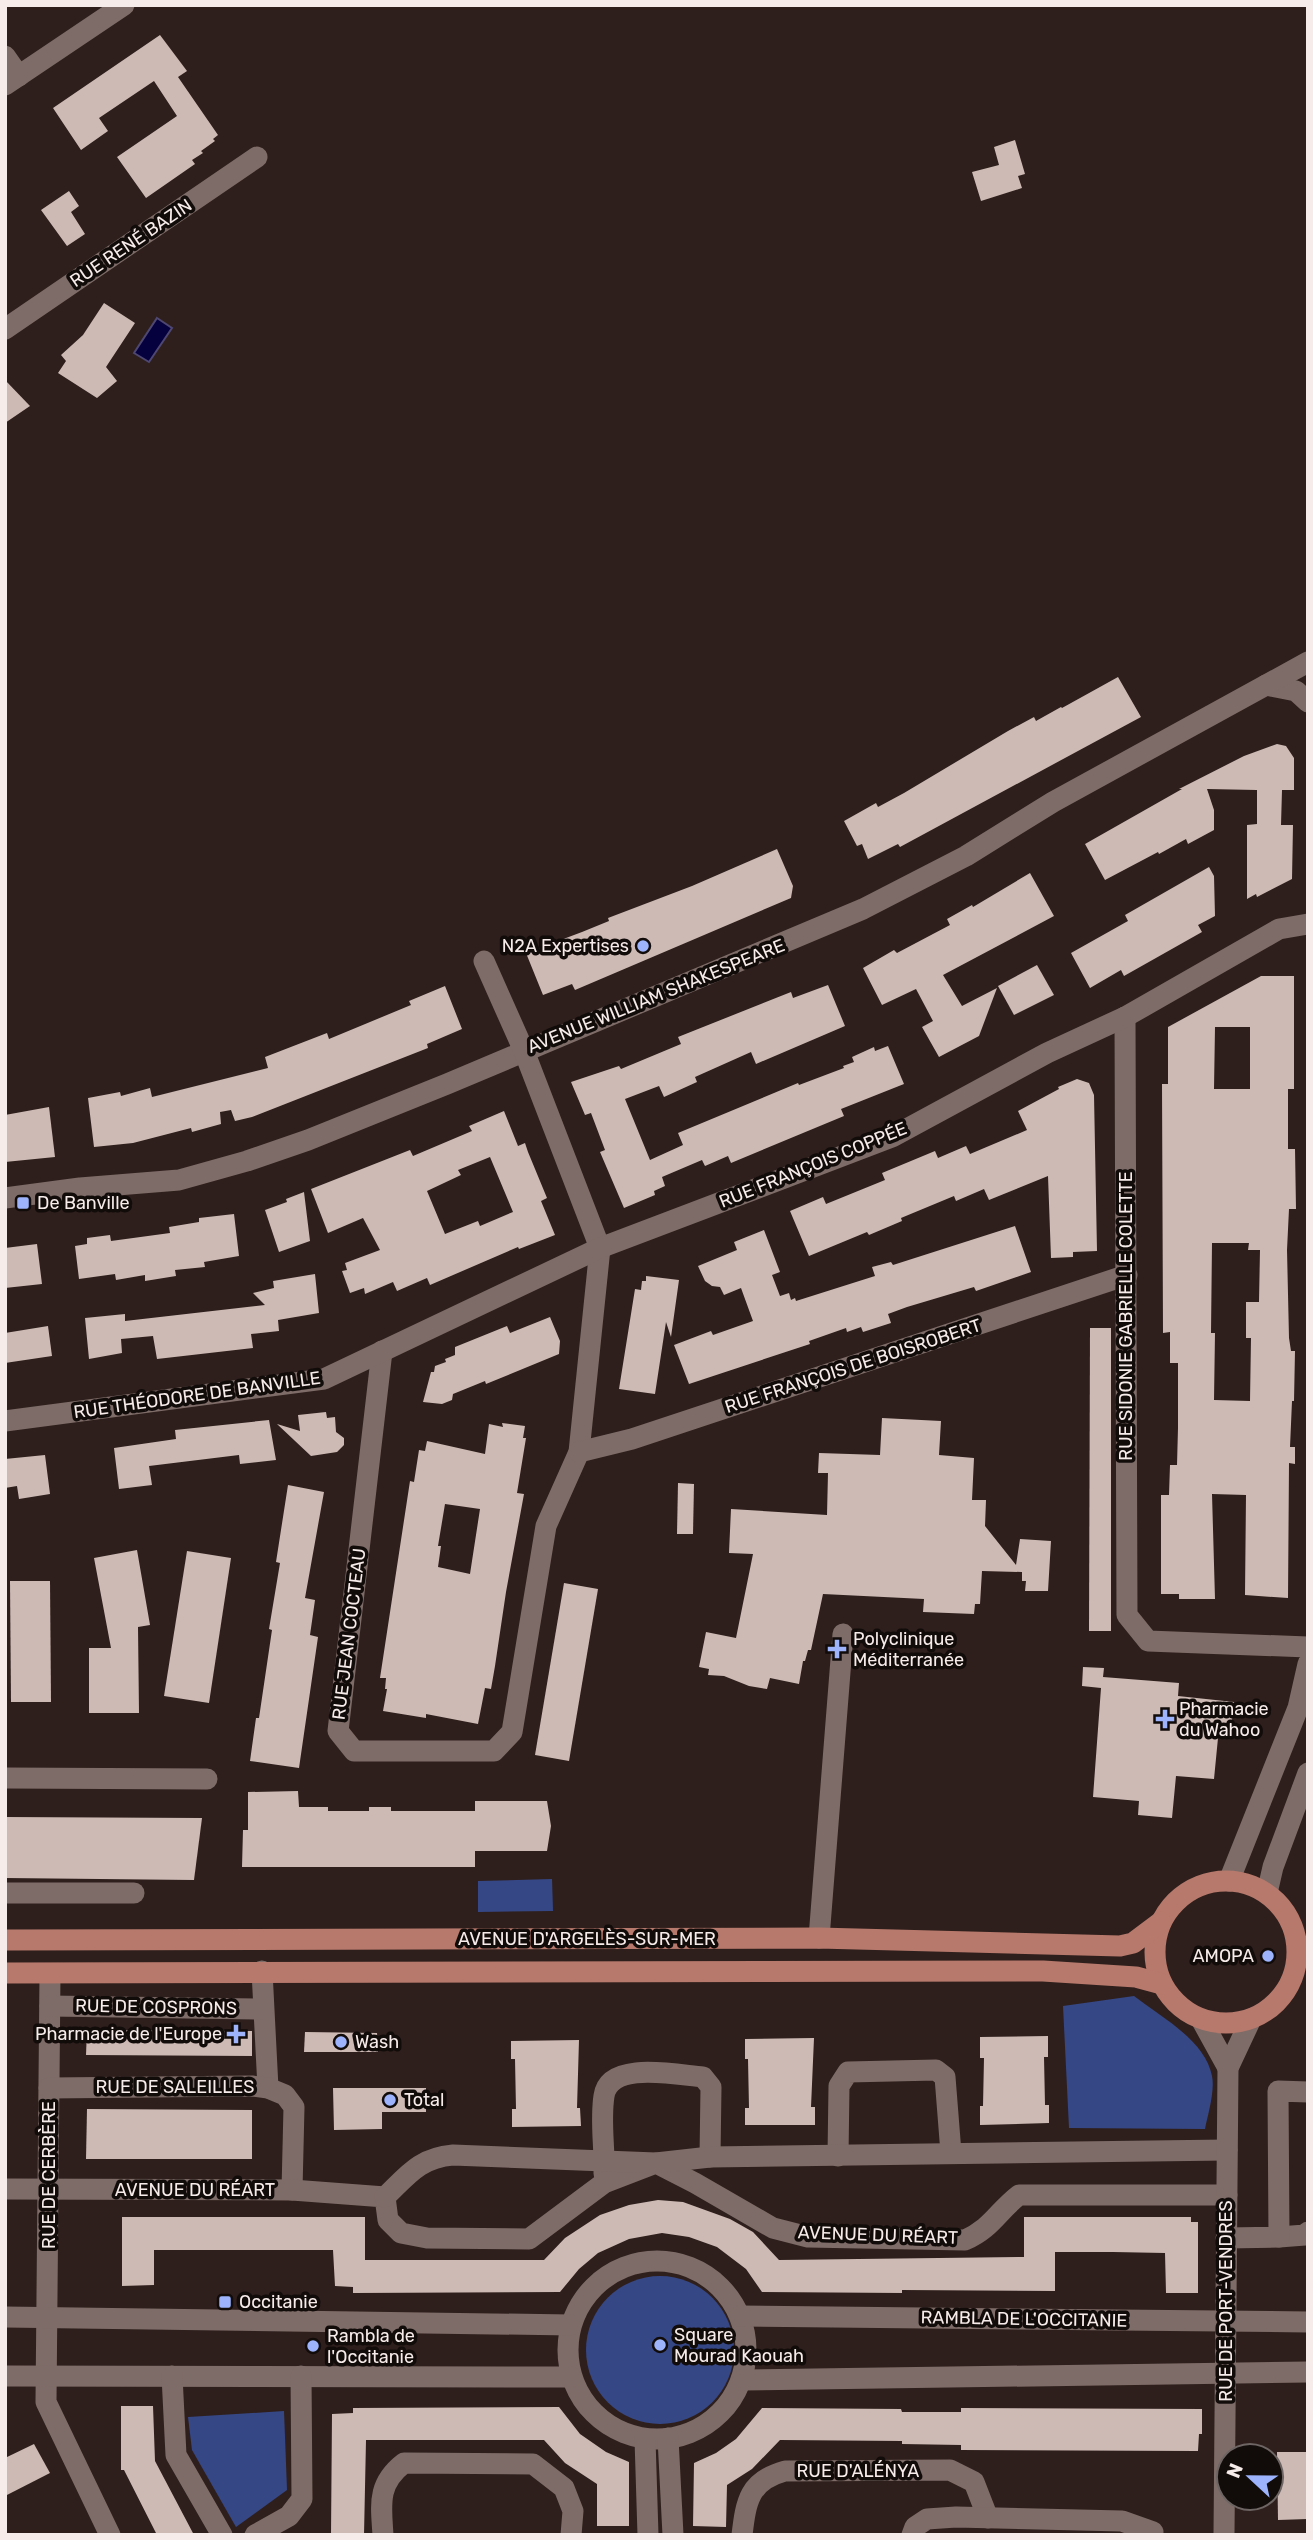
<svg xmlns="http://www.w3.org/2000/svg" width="1313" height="2540" viewBox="0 0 1313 2540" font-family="Rubik,sans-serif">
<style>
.green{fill:#364785}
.water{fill:#05003e;stroke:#4d4771;stroke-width:2}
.building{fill:#cdbab5;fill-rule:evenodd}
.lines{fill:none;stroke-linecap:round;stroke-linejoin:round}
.minor{stroke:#7e6c68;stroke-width:21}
.major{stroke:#b7796c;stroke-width:21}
.poi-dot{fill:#9db4fd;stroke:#110b0a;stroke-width:2.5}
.labels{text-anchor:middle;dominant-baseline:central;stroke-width:7;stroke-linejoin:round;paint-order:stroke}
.street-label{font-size:18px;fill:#f6ece9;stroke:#110b0a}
.poi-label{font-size:18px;fill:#f6ece9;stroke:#110b0a;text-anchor:start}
</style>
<rect width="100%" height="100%" fill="#2e1f1c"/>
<!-- green -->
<g class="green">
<path d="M552,1879L553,1911L478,1912V1881Z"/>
<path d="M1134,1996C1161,2017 1205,2040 1212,2076C1215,2091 1208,2114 1205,2129L1069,2128L1063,2006Z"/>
<circle cx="660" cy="2350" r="74"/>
<path d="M284,2411L287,2490L236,2527L192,2450L188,2417Z"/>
</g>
<!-- water -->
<path class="water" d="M157,318L172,328L149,362L134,353Z"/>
<!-- building -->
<g class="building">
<path d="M160,35L187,71L178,77L218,135L213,139L215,141L201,151L203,153L192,160L195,164L146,198L117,157L177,116L154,81L99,118L108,131L81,150L53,108Z"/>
<path d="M1015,140L1025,174L1018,176L1022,188L981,201L972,172L999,165L994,147Z"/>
<path d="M69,191L79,206L71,212L85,234L67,246L41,210Z"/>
<path d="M104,303L135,323L106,367L117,381L97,398L58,373L66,361L61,355L83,335Z"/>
<path d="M5,380L30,406L5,423Z"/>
<path d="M1118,677L1141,717L900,847L898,844L868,859L862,844L857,846L844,821L876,803L878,807L904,793L1008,731L1034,717L1036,721L1061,707L1062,708Z"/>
<path d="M1277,744L1286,746L1294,758V790H1282L1281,825H1293L1292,879L1257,897L1256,894L1247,899V825L1257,824V790L1207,789L1214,810V830L1188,844L1186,839L1159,854L1158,852L1105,880L1085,844L1182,789H1179L1244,756Z"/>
<path d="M777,849L793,886L791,898L575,990L572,984L543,995L526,953L582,932L609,921L608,918L692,886Z"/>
<path d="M1209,867L1214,876L1215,916L1198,925L1202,932L1124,976L1121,970L1090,988L1071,953L1128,921L1125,915Z"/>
<path d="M1030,873L1054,916L943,975L962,1006L997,988L979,1036L939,1057L922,1027L933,1021L916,989L882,1005L863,968L894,950L897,953L950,925L947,919L972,905L973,907Z"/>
<path d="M1037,965L1054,995L1014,1015L998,986Z"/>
<path d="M1261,976H1294V1089H1288V1149H1295L1296,1209H1289L1287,1250L1289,1338L1291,1351H1295L1294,1401H1292L1290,1447H1295V1464L1289,1463L1288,1598L1245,1595L1246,1495L1212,1494L1215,1599H1179V1594H1161V1495H1169L1170,1465H1177L1178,1428V1363H1170V1332L1163,1333L1162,1084H1168V1027ZM1215,1027H1250V1089H1214ZM1212,1243H1249L1248,1250H1260L1259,1302H1246V1338H1251L1250,1401L1214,1400L1215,1333H1211Z"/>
<path d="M828,985L845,1026L756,1064L751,1052L695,1077L697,1082L664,1097L659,1086L625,1099L650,1160L683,1145L678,1133L798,1083L799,1085L844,1068L843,1066L854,1062L852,1057L874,1047L875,1051L888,1046L904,1084L841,1109L844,1116L731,1163L728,1156L705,1166L702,1160L662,1177L665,1186L654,1191L655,1195L624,1208L600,1152L605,1150L591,1113L585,1115L571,1082L619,1066L621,1069L681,1044L678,1037L791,992L793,998Z"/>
<path d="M445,986L462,1029L427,1044L428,1048L252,1117L235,1121L231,1110L220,1112L221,1124L192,1132L191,1128L133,1143L94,1147L88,1098L120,1092L121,1096L150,1088L152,1097L268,1068L265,1057L327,1033L329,1039L411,1005L409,1001Z"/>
<path d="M1077,1079L1089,1083L1094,1095L1097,1251L1073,1252V1257L1051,1258L1048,1176L989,1200L984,1189L956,1201L954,1196L901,1218L902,1221L869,1235L867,1232L809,1256L790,1211L823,1197L826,1204L885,1180L882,1173L935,1151L938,1158L966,1146L970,1154L1027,1130L1018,1111L1059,1089L1058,1087Z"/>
<path d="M49,1107L55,1157L5,1162V1115Z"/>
<path d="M504,1111L518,1146L525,1143L528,1152L547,1198L541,1201L555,1235L519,1249L518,1247L430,1285L427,1278L397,1291L393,1282L365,1294L364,1288L350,1293L342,1271L347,1270L345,1263L380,1250L363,1218L328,1233L311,1189L410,1150L413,1156L472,1131L469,1126ZM490,1157L513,1212L480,1226L478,1221L445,1234L427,1191L461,1175L458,1170Z"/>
<path d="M304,1192L310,1241L279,1252L265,1210L287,1202L286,1199Z"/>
<path d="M234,1214L239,1256L204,1262L205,1267L175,1270L176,1276L145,1281V1275L116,1280L115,1274L79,1279L75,1246L87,1244V1238L110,1235L111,1241L170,1233L169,1227L199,1222V1218Z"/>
<path d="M1015,1226L1031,1272L976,1291L974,1287L907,1307L888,1314L891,1323L863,1332L861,1327L847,1332L846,1328L809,1341L810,1344L689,1384L674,1345L711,1331L713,1335L753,1321L741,1288L724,1295L720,1287L712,1286L705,1281L698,1266L737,1250L734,1242L764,1230L780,1272L772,1275L780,1296L789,1293L791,1300L795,1298L796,1301L875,1276L872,1267L891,1262L893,1265Z"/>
<path d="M37,1244L42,1284L5,1288V1248Z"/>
<path d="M315,1274L319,1313L278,1320L279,1331L251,1334L253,1348L157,1359L153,1336L121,1339L122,1353L89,1359L85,1318L125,1314V1321L265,1305L253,1293L274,1288L273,1281Z"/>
<path d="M646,1276L679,1280L671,1337L666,1322L655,1394L619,1389L635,1289L641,1290L642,1281H646Z"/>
<path d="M550,1317L560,1341L559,1354L486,1384L485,1381L453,1394L452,1400L442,1404L423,1402L431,1372H434L435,1366L446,1362L445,1359L455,1355V1347L507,1326L510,1333Z"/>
<path d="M48,1326L52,1356L5,1363V1333Z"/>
<path d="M1090,1328H1111V1631H1089Z"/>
<path d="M326,1412L327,1418L335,1417L336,1432L344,1438V1445L337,1452L311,1456L277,1424L300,1431L298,1415Z"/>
<path d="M882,1418L941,1421L939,1455L974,1458L972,1500H986L985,1526L1016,1565L1020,1539L1051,1541L1048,1591H1025L1026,1581H1022V1572L982,1571L980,1604H975L974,1614L923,1612L924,1599L823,1594L811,1650H808L805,1661H803L799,1684L770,1678L767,1689L749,1686L724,1676L708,1675L709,1669L699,1667L706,1632L736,1638L753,1554L729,1553L731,1509L827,1515L828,1473H818L819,1453L880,1455Z"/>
<path d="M269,1420L276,1460L240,1464L239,1455L149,1466L152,1485L119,1489L114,1448L176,1439L175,1430Z"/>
<path d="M502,1423L525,1426L523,1438H526L517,1493L524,1494L506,1592L495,1666L491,1689L485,1688L478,1724L426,1714V1718L383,1711L387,1689H385L386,1678H380L410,1481L414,1482L419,1450L425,1451L427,1441L485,1454L489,1424L503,1427ZM445,1504L480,1509L470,1574L438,1567L441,1546H438Z"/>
<path d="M45,1455L50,1494L19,1499L17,1486L5,1488V1459Z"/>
<path d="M678,1483L694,1484L693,1534H677Z"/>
<path d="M288,1485L324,1492L305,1598L315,1600L310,1635L318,1637L299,1768L250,1761L256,1718H259L272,1630L269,1629L280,1563L276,1562Z"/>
<path d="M137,1550L150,1625L138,1627L139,1713H89V1648H111L94,1558Z"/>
<path d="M187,1551L231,1558L209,1703L164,1696Z"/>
<path d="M10,1581H50L51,1702H11Z"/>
<path d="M564,1583L598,1589L569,1761L535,1755Z"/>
<path d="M1083,1667L1104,1668L1103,1677L1179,1683L1178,1696L1234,1702L1230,1739L1218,1738L1214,1779L1176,1776L1172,1818L1138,1815L1139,1801L1093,1797L1101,1688L1082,1686Z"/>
<path d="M298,1791L299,1807H328V1811H369V1807H391V1811H475V1801H547L551,1826L547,1851H475V1867H242L243,1830H248V1792Z"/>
<path d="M5,1817L202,1818L194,1880L5,1878Z"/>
<path d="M87,2030L252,2031V2056L86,2055Z"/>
<path d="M305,2032L377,2033L378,2052H304Z"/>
<path d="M1048,2036V2057H1044L1045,2105H1049V2123L980,2125V2106H983L984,2058H980V2037Z"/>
<path d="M814,2038L811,2107H815V2125H745V2108H749L748,2059H745V2039Z"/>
<path d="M579,2040L577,2108H580L581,2126L512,2127V2109H516L515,2059H511V2041Z"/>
<path d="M333,2088H426V2112H382V2129L334,2130Z"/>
<path d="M87,2109L252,2110V2159H86Z"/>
<path d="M658,2200L683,2202L730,2219L753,2232L779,2260L1024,2257V2217H1191V2222H1198V2293H1166L1165,2253L1113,2252H1055V2291L902,2290V2293L762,2292L746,2269L717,2247L689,2237L662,2233L629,2239L598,2253L579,2269L560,2292L353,2293V2287L335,2286L333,2250H154V2285L122,2286V2217H365V2260H544L565,2238L600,2215L629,2205Z"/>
<path d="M121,2406H153L155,2461L194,2535H157L124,2470H121Z"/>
<path d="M559,2407L580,2434L606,2452L629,2462V2526H597V2484L565,2463L544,2440H366L364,2535H331L332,2414L353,2413V2408Z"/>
<path d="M762,2408L901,2409L902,2412H961V2408L1202,2409V2434H1199L1198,2451L961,2450V2445L902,2444V2441L780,2440L752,2469L727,2485L726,2527L693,2526L694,2463L716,2453L736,2439Z"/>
<path d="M34,2444L50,2473L5,2496V2458Z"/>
<path d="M1277,2452H1308V2519L1278,2520Z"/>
</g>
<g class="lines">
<!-- minor -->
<g class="minor">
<path d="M5,56L19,76"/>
<path d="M5,85L124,5"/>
<path d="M5,329L257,157"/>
<path d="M1266,685L1296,691L1308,702"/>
<path d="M1125,1017L1127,1615L1148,1641L1308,1647"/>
<path d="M5,1198L80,1188L179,1180L247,1161L308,1140L447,1084L863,909L966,856L1053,802L1308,662"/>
<path d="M382,1351L338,1731L354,1751H494L512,1732L546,1526L579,1452L600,1248L524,1051L484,961"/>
<path d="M5,1421L324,1379L600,1248L892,1137L1047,1053L1125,1017L1279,929L1308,924"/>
<path d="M579,1452L632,1439L1127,1275"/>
<path d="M5,1778L207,1779"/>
<path d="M1229,1881L1298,1708L1308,1664"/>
<path d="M5,1893H134"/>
<path d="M1267,1893L1273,1867L1308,1773"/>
<path d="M819,1938L843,1634"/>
<path d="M262,1971L268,2088"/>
<path d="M50,1974L46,2402L110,2535"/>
<path d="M50,2006L263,2009"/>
<path d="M1201,2019L1228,2068"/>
<path d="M49,2088L252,2086L268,2088L285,2095L294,2107L292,2190"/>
<path d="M838,2156L839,2086L848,2072L936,2070L945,2077L951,2153"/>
<path d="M604,2174C605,2148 600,2121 604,2096C609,2060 677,2075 703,2077L711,2087L710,2157"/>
<path d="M5,2189L292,2190L385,2197L388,2220L401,2233L427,2238L529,2239L604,2183L656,2163L695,2183L773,2228L808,2237L965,2240C992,2228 997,2212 1019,2195H1227"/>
<path d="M385,2197C408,2175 419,2158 453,2155L656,2163L710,2157L1227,2150"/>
<path d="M1279,2237L1305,2235L1308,2232"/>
<path d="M1226,2238L1279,2237L1278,2091L1308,2092"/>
<circle cx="657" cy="2350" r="89"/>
<path d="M740,2316L1308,2322"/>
<path d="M5,2317L571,2325"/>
<path d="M5,2376L571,2377"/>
<path d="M172,2376L176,2455L222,2535"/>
<path d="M743,2380L1308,2372"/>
<path d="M668,2438L673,2535"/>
<path d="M645,2439L648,2535"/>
<path d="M255,2535L289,2516L302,2499L301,2376"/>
<path d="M383,2535C381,2504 377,2484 404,2463L533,2464L564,2488L573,2511L571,2535"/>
<path d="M742,2535C746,2501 749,2481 785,2471L950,2470L974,2482L988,2518"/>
<path d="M912,2535L915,2527L927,2519L956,2517L1122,2521L1153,2532"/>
<path d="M1224,2535L1228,2068L1251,2019"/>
</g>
<!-- major -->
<g class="major">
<circle cx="1226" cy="1952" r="71"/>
<path d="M5,1940L819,1938L1120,1946L1133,1943L1161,1922"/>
<path d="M5,1973L1043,1971L1136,1977L1162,1984"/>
</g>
</g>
<!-- markers -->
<g class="poi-dot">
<circle cx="643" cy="946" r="7"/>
<rect x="16" y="1196" width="14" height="14" rx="3.5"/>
<path d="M833.5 1638.5h7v7h7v7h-7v7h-7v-7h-7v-7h7z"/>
<path d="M1161.5 1708.5h7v7h7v7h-7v7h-7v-7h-7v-7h7z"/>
<circle cx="1268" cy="1956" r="7"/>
<path d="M232.5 2023.5h7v7h7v7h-7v7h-7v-7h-7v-7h7z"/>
<circle cx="341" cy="2042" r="7"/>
<circle cx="390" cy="2100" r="7"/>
<rect x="218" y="2295" width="14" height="14" rx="3.5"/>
<circle cx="660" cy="2345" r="7"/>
<circle cx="313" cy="2346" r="7"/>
</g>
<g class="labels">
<!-- street labels -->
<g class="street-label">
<text transform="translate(131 243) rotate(-34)">RUE RENÉ BAZIN</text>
<text transform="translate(656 996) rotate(-22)">AVENUE WILLIAM SHAKESPEARE</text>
<text transform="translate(813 1165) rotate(-22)">RUE FRANÇOIS COPPÉE</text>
<text transform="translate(1126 1316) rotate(-90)">RUE SIDONIE GABRIELLE COLETTE</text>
<text transform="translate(853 1366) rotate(-18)">RUE FRANÇOIS DE BOISROBERT</text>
<text transform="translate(197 1395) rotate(-8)">RUE THÉODORE DE BANVILLE</text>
<text transform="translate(349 1634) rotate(-83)">RUE JEAN COCTEAU</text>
<text x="587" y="1939">AVENUE D'ARGELÈS-SUR-MER</text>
<text transform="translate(156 2007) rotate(1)">RUE DE COSPRONS</text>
<text x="175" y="2087">RUE DE SALEILLES</text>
<text transform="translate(49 2175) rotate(-90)">RUE DE CERBÈRE</text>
<text x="195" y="2190">AVENUE DU RÉART</text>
<text transform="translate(878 2235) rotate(2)">AVENUE DU RÉART</text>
<text transform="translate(1226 2301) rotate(-90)">RUE DE PORT-VENDRES</text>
<text transform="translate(1024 2319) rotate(1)">RAMBLA DE L'OCCITANIE</text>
<text x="858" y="2471">RUE D'ALÉNYA</text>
</g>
<!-- poi labels -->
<g class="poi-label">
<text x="629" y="946" text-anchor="end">N2A Expertises</text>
<text x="37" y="1203">De Banville</text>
<text x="853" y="1639">Polyclinique<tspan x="853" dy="21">Méditerranée</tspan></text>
<text x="1179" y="1709">Pharmacie<tspan x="1179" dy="21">du Wahoo</tspan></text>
<text x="1254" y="1956" text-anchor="end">AMOPA</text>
<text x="222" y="2034" text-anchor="end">Pharmacie de l'Europe</text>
<text x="355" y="2042">Wash</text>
<text x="404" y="2100">Total</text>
<text x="239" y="2302">Occitanie</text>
<text x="674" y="2335">Square<tspan x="674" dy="21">Mourad Kaouah</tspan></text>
<text x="327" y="2336">Rambla de<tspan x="327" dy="21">l'Occitanie</tspan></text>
</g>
</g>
<!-- border -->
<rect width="1313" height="2540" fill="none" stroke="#f6ece9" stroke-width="14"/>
<!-- north arrow -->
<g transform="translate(1250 2477) rotate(292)"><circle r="33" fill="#110b0a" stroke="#6d6563" stroke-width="2"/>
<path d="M0-5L12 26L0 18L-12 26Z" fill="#9db4fd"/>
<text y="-10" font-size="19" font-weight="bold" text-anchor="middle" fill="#f6ece9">N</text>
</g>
</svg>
